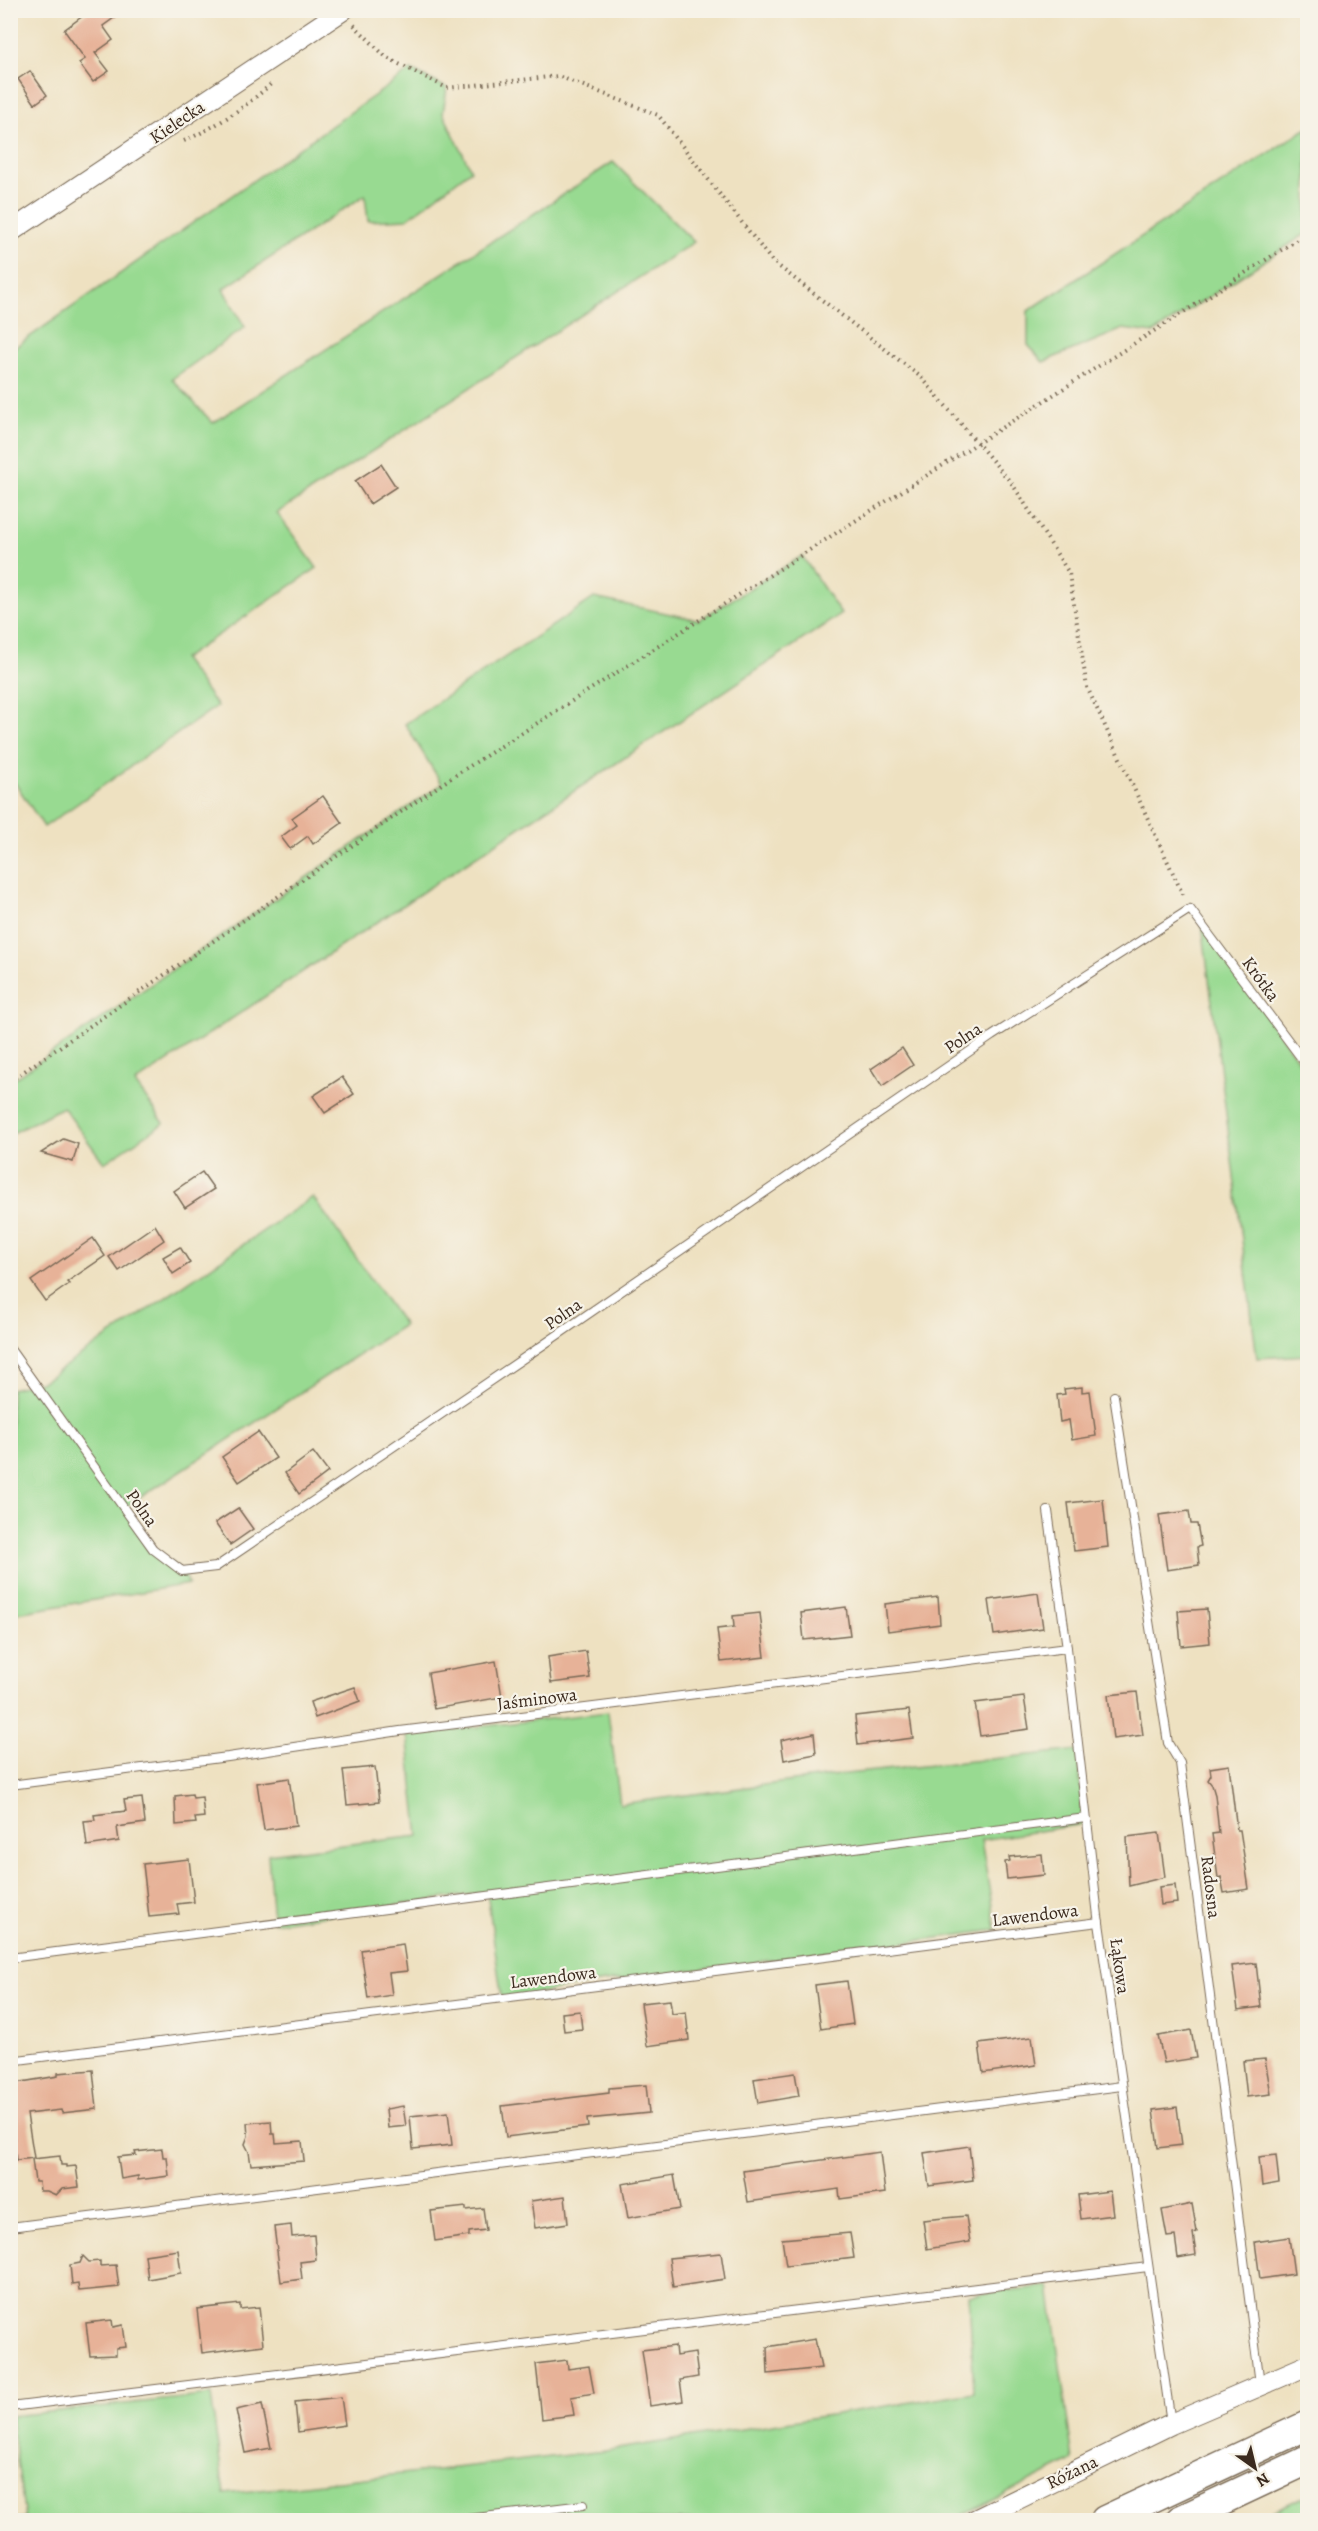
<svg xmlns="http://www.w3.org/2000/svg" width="1318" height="2531" viewBox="0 0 1318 2531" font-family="Alegreya,serif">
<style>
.green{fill:#98da91;stroke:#6a8258;stroke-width:1.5}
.building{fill:#e7b298}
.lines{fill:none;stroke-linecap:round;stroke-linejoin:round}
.service-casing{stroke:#7a6a57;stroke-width:10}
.tertiary-casing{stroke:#7a6a57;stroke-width:22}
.motorway-casing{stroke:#7a6a57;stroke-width:31}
.path{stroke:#7a6a57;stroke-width:4;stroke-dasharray:1.5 4.5;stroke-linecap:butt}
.service{stroke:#fff;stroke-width:8}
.tertiary{stroke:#fff;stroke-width:20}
.motorway{stroke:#fff;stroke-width:28}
.labels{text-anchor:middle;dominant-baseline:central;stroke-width:4.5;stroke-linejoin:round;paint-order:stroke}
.street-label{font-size:18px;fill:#3b2a1e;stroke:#f7f3e8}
</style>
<rect width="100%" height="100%" fill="#f7f3e8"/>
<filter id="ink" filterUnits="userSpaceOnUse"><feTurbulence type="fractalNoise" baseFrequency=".0167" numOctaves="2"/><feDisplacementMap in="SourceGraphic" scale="12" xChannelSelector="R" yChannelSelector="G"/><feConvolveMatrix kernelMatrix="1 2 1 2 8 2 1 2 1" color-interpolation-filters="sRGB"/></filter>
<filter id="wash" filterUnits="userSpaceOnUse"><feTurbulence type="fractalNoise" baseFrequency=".008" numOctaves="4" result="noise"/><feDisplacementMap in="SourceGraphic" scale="24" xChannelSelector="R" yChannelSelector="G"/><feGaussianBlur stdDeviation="1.35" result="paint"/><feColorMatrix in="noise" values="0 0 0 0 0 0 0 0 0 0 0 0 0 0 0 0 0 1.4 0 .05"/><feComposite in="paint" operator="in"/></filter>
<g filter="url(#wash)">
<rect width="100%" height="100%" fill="#eee1c1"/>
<!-- green -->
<g class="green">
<path d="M411,70L447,88L443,113L471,170L407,219L368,221L365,195L223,289L245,327L172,379L213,423L613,162L694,242L277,513L317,568L183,659L217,706L44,827L11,777V350Z"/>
<path d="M1307,128V233L1154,333L1123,329L1043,362L1028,345V311Z"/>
<path d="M802,556L841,614L135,1083L164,1123L104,1163L63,1107L11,1134V1081L442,784L405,724L594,598L699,620Z"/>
<path d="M1202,924L1307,1073V1355L1257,1358Z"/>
<path d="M313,1197L404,1325L124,1508L153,1549L182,1571L189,1584L11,1614V1389L43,1381Z"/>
<path d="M608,1712L620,1804L846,1774L1078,1750L1083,1824L981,1840L996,1930L583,1985L502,2000L487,1892L273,1923L268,1854L419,1836L407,1735Z"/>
<path d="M1049,2286L1073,2460L954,2520H10L25,2518L11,2416L211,2395L224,2494L605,2451L974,2392L969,2295Z"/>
<path d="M1307,2495V2520H1254Z"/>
</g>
<g id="blocks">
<!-- building -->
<g class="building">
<path d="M91,10H125L103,26L113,40L95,53L109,71L93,82L79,63L85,59L64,30Z"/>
<path d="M30,71L47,95L35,104L18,79Z"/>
<path d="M381,464L396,487L370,504L355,481Z"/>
<path d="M323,796L342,823L313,844L308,836L290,849L281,837L297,825L292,818Z"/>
<path d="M902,1048L913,1065L882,1086L871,1069Z"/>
<path d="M342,1077L354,1094L325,1113L313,1096Z"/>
<path d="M63,1139L78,1144L73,1162L41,1153Z"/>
<path d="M202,1172L214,1189L185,1208L174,1191Z"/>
<path d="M155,1225L164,1240L119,1271L109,1257Z"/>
<path d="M93,1238L105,1256L67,1282L69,1284L45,1301L31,1281Z"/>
<path d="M180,1247L190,1263L173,1274L163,1257Z"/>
<path d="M1082,1387V1392L1090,1391L1096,1436L1072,1440L1069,1420L1060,1422L1057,1395L1065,1394L1064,1389Z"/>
<path d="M258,1432L276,1458L239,1482L222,1457Z"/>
<path d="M313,1452L328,1472L299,1494L285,1473Z"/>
<path d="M1103,1499L1108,1547L1074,1551L1068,1503Z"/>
<path d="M238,1508L253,1529L230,1545L215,1523Z"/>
<path d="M1189,1511L1191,1524H1197L1201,1546L1197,1547L1199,1565L1167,1570L1159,1515Z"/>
<path d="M1038,1593L1043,1628L994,1635L989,1600Z"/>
<path d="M938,1597L940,1624L888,1631L885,1604Z"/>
<path d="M846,1607L850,1635L804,1640L801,1613Z"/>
<path d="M1207,1609L1210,1643L1181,1646L1178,1611Z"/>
<path d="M760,1613L765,1657L721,1662L717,1629L734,1627L733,1616Z"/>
<path d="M586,1651L590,1678L551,1683L548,1657Z"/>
<path d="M496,1661L502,1697L434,1709L428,1673Z"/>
<path d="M355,1687L360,1701L315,1718L310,1702Z"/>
<path d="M1137,1692L1143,1735L1113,1739L1108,1695Z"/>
<path d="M1024,1697L1029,1729L980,1736L975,1703Z"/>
<path d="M909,1710L913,1738L858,1745L855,1716Z"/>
<path d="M814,1733L816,1754L784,1760L781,1740Z"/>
<path d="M1229,1765L1237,1830H1240L1249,1889L1224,1893L1221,1877L1218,1878L1212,1834L1219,1833L1215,1795L1212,1785L1208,1780L1211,1775L1210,1768Z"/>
<path d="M375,1767L379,1802L347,1805L343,1770Z"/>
<path d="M289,1778L296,1826L264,1830L257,1783Z"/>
<path d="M192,1794L193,1798L202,1797L204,1817L195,1818L196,1823L176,1825L175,1796Z"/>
<path d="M142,1798L145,1823L117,1827L119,1841L87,1846L84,1821L95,1820L94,1815L126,1811L124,1800Z"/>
<path d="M1159,1833L1165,1877L1129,1886L1127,1837Z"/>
<path d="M1042,1854L1044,1875L1007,1879L1005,1862L1010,1861L1009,1857Z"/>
<path d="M189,1859L194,1902L177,1904L179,1914L149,1917L143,1864Z"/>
<path d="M1175,1885L1177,1903L1161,1905L1159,1887Z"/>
<path d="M403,1944L407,1971L389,1973L392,1995L368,1999L361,1950Z"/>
<path d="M1256,1963L1261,2007L1238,2010L1232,1966Z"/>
<path d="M847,1981L853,2024L821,2029L815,1985Z"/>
<path d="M670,2000L672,2014L686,2012L689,2040L647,2046L641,2003Z"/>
<path d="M580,2011L582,2029L564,2031L562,2013Z"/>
<path d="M1191,2030L1196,2058L1164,2063L1158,2036Z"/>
<path d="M1032,2037L1036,2065L983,2073L979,2044Z"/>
<path d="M1265,2059L1271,2094L1247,2097L1243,2061Z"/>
<path d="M93,2070L97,2109L62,2113L61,2110L27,2114L34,2158L16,2160L10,2084L58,2076V2073Z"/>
<path d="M795,2073L799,2096L758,2103L754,2079Z"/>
<path d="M646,2085L649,2113L587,2119L588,2127L506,2137L502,2106L609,2093V2088Z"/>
<path d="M403,2106L406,2126L388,2128L386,2109Z"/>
<path d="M1177,2107L1182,2145L1158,2148L1153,2110Z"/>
<path d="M448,2112L452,2145L413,2149L410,2116Z"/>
<path d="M271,2121L272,2134H275L276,2143L302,2141L304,2161L251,2165L249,2152L245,2144L248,2136L247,2123Z"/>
<path d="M969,2146L973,2180L929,2186L924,2153Z"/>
<path d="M162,2149L163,2157H167L169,2176L138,2180V2176L121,2179L118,2157L136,2155L135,2152Z"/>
<path d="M880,2152L885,2193L840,2199L839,2189L748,2202L743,2171Z"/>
<path d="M1276,2155L1279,2183L1262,2186L1259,2157Z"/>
<path d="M60,2156L61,2165H66V2167L76,2166L79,2187L62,2189L56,2195L47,2191H40L39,2182H35L32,2159Z"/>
<path d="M674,2175L680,2209L628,2218L622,2184Z"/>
<path d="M1110,2191L1113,2215L1081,2219L1078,2195Z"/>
<path d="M565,2196L568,2223L535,2228L531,2201Z"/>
<path d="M1192,2204L1197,2232L1193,2233L1196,2255L1178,2258L1175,2236L1167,2237L1162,2210Z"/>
<path d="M466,2207V2210L483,2208L486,2230L469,2232V2236L435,2241L431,2211Z"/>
<path d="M966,2216L970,2242L927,2249L923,2220Z"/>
<path d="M291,2225L292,2237L314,2235L316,2260L300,2262L302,2279L281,2282L274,2227Z"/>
<path d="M850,2233L854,2258L786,2266L782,2239Z"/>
<path d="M1289,2237L1294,2274L1260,2279L1255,2242Z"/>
<path d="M178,2250L181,2273L148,2279L145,2255Z"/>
<path d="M721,2253L725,2279L673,2287L669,2258Z"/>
<path d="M83,2256L89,2262L100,2261V2266L116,2265L119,2287L79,2291L78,2284L72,2285L70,2265L80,2263Z"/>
<path d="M240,2304V2309L259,2307L263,2345L202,2353L197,2309Z"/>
<path d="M112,2320L113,2327L123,2325L126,2347L116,2348V2355L90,2356L86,2323Z"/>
<path d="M815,2339L821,2368L768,2374L767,2347Z"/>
<path d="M675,2346L676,2356L695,2353L698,2377L680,2380L683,2401L650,2406L642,2350Z"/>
<path d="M567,2360L568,2369L589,2366L594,2393L571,2397L574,2415L542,2419L536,2364Z"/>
<path d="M341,2397L345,2425L298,2432L295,2402Z"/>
<path d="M262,2404L271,2448L245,2453L236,2410Z"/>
</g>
</g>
</g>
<g filter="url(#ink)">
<use href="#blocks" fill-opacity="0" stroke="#7a6a57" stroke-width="1.5"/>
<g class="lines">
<!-- service casing -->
<g class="service-casing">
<g id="service">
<path d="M10,1349L153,1549L182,1571L216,1567L543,1345L992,1036L1190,909L1308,1067"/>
<path d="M1114,1396L1168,1743L1180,1763L1260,2384"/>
<path d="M1048,1511L1067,1648L1098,1916L1171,2423"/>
<path d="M10,1785L228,1757L400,1731L1067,1648"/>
<path d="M10,1958L1086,1818"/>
<path d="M10,2061L1099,1922"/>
<path d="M10,2227L1122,2086"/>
<path d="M10,2407L1148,2267"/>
<path d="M459,2520L583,2505"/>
</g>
</g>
<!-- tertiary casing -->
<g class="tertiary-casing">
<g id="tertiary">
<path d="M10,232L343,10"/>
<path d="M975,2520L1171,2424L1308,2365"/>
</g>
</g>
<!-- motorway casing -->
<g class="motorway-casing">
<g id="motorway">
<path d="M1105,2520L1308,2425"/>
<path d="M1180,2520L1308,2460"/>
</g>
</g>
<!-- path -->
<g class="path">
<path d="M354,25L387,58L447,88L558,76L658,115L772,261L922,378L1013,485L1069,573L1087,687L1184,897"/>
<path d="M184,141C216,127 247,106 272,83"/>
<path d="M10,1081L443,783L1308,233"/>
</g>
<!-- service -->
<use href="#service" class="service"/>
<!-- tertiary -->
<use href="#tertiary" class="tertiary"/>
<!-- motorway -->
<use href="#motorway" class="motorway"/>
</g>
</g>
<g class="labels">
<!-- street labels -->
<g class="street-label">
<text transform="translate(177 122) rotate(-34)">Kielecka</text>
<text transform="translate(1261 979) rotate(54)">Krótka</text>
<text transform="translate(963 1038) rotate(-34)">Polna</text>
<text transform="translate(563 1314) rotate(-35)">Polna</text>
<text transform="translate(142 1508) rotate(55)">Polna</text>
<text transform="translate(537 1699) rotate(-7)">Jaśminowa</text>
<text transform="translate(1211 1887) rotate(83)">Radosna</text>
<text transform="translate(1035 1915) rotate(-7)">Lawendowa</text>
<text transform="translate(1120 1966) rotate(82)">Łąkowa</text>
<text transform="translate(553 1977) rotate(-7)">Lawendowa</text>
<text transform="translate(1072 2472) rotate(-26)">Różana</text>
</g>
</g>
<!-- margin -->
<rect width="1318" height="2531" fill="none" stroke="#f7f3e8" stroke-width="36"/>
<!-- north arrow -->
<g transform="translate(1255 2468) rotate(146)" stroke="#f7f3e8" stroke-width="4.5" paint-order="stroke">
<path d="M0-4.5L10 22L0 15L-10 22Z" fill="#3b2a1e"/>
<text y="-9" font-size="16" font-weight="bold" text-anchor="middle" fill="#3b2a1e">N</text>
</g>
</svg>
